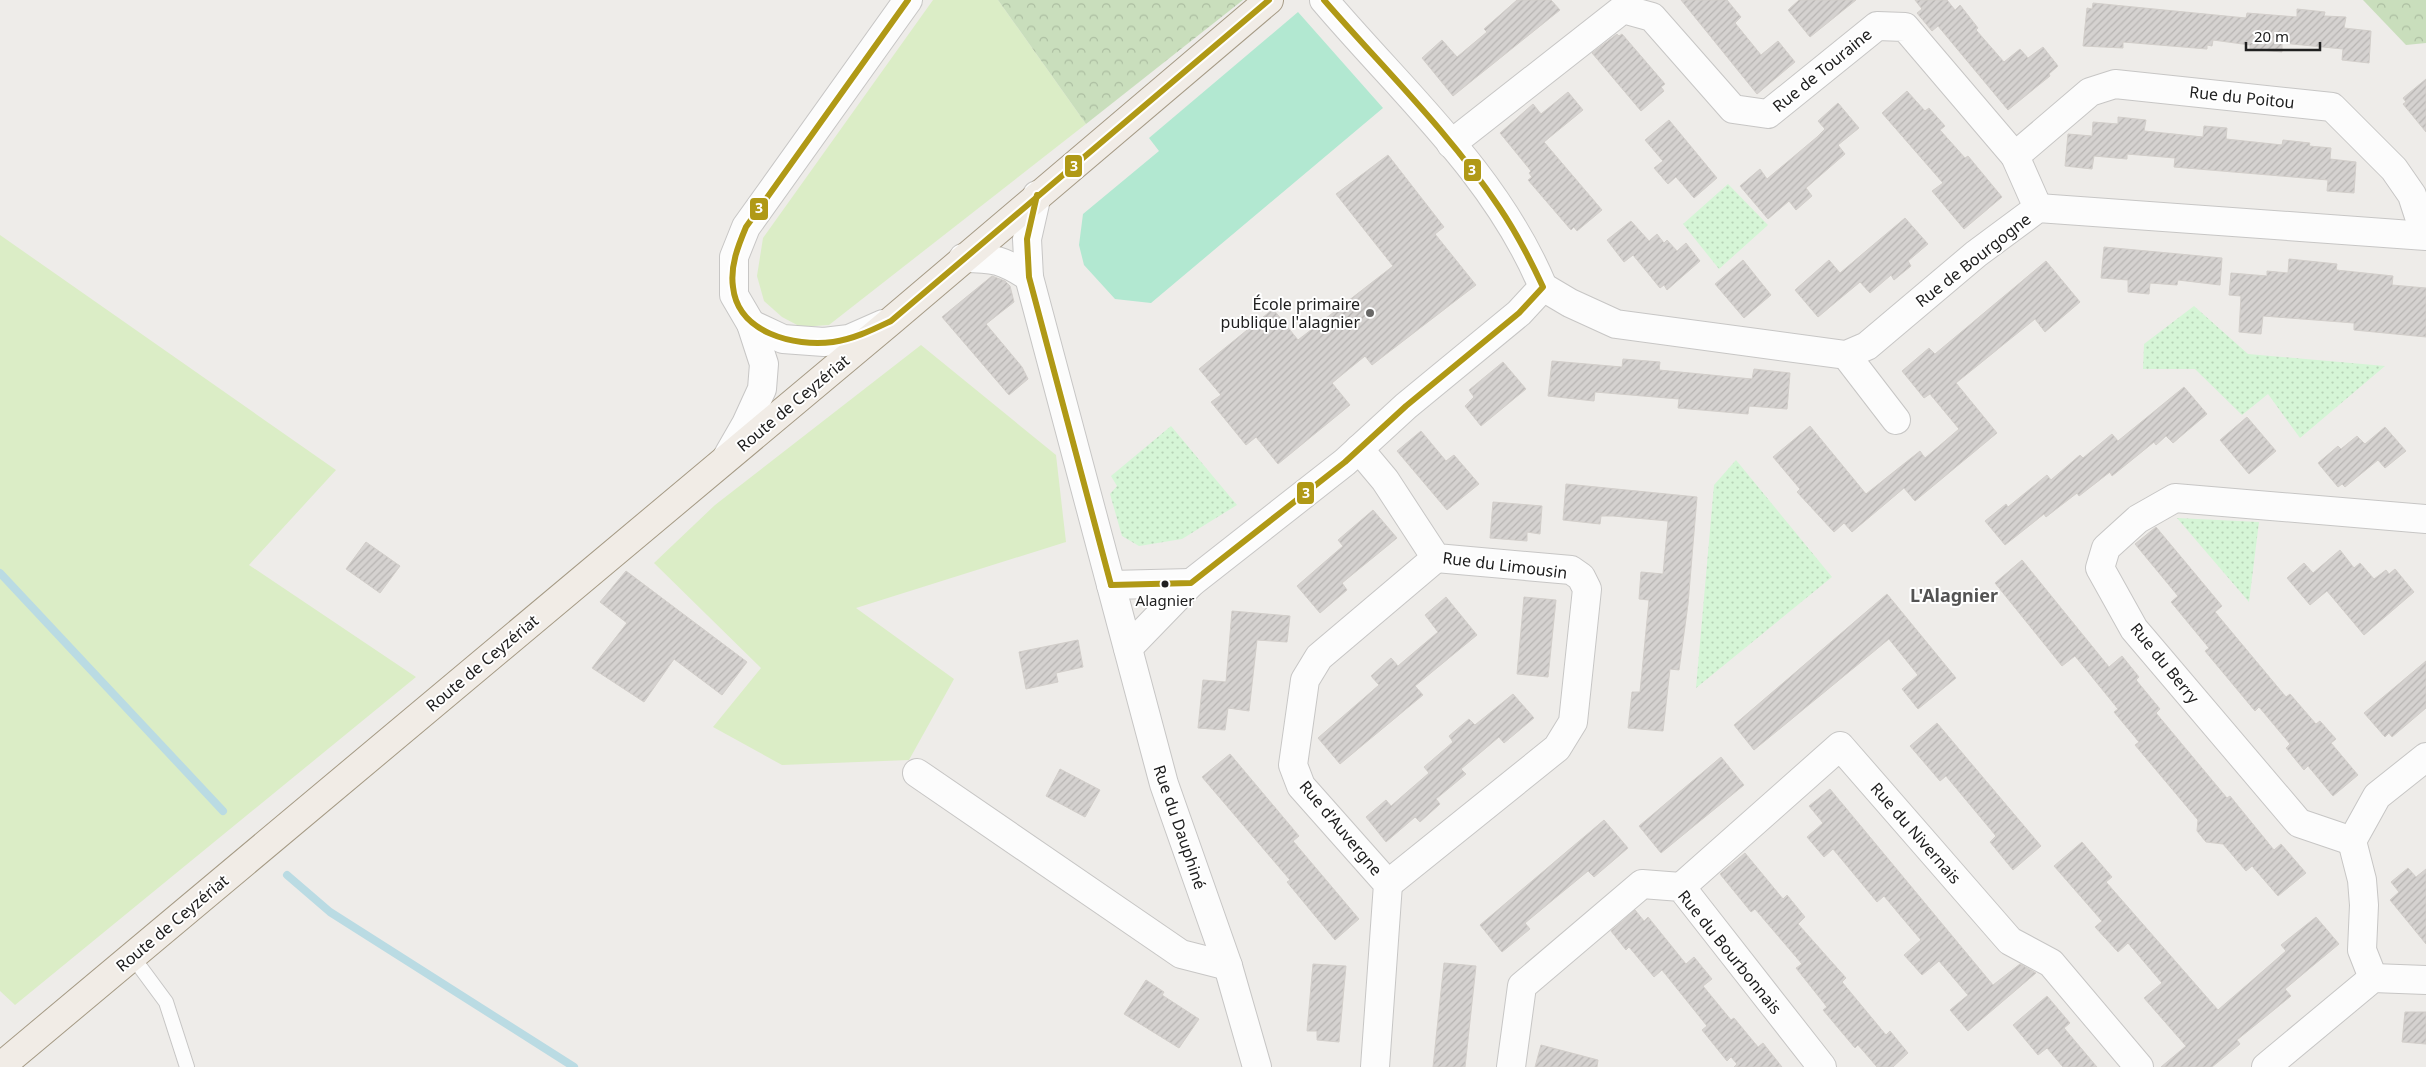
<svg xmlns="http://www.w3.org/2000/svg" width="2426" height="1067" viewBox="0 0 2426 1067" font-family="'Noto Sans',sans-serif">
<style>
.grass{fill:#dbedc6}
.forest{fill:url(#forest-crowns)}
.park{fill:url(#park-dots)}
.pitch{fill:#b2e8d1}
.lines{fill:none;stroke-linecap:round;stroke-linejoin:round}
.stream{stroke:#badbe3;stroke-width:8}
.building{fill:url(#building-hatch);stroke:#d2ceca}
.lane-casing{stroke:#c7c6c5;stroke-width:16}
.street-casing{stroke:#c7c6c5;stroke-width:30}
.primary-casing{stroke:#a59a85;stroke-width:30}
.lane{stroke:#fcfcfc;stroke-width:14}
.street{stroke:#fcfcfc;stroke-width:28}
.primary{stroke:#f1ece6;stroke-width:28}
.bus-1-casing{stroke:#fff;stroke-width:10}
.bus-1{stroke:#b09916;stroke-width:6}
.poi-dot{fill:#686766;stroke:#fff;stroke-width:2}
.bus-dot{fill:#202020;stroke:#fff;stroke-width:2}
.labels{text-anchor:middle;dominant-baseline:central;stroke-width:4;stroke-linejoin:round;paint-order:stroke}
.bus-label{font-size:15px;fill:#202020;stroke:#fff}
.street-label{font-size:16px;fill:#202020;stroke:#fff}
.poi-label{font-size:16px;fill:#202020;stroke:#fff;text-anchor:end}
.neighbourhood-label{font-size:18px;font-weight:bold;fill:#535353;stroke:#fff}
.line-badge{stroke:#fff;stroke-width:2}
.badge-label{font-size:14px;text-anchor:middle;font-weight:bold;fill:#fff}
</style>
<defs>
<pattern id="forest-crowns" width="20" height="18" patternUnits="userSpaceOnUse" patternTransform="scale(1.25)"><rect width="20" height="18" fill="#c9debc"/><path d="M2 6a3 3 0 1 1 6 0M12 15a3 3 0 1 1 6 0" fill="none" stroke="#acbea1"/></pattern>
<pattern id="park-dots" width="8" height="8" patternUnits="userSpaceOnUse" patternTransform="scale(1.25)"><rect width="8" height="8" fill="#d5f5d6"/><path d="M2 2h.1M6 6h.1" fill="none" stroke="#b7d2b7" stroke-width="1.8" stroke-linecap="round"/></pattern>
<pattern id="building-hatch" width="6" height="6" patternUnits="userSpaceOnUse" patternTransform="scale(1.25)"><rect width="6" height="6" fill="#d5d2d0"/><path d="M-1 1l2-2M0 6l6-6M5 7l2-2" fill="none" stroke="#b7b4b2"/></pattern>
</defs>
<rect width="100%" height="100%" fill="#eeece9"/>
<!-- grass -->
<g class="grass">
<path d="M933,0H998L1086,124L829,325L801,327L782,317L764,301L757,276L763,238Z"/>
<path d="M0,235L336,470L249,565L416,677L15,1005L0,991Z"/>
<path d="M921,345L1056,455L1066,542L856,608L954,679L909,760L782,765L713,727L761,668L654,563L715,505Z"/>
</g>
<!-- forest -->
<g class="forest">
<path d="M998,0H1243L1086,124Z"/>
<path d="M2363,0H2426V43L2406,45Z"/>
</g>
<!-- park -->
<g class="park">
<path d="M1728,184L1768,225L1719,269L1683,224Z"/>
<path d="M2194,306L2248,354L2385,366L2300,438L2268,394L2242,415L2195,369H2143L2144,344Z"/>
<path d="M1171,426L1237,505L1182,539L1139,546L1122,536L1110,494L1117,486L1111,476Z"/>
<path d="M1736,460L1832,577L1696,688L1714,485Z"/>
<path d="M2177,518L2259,522L2249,602Z"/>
</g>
<!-- pitch -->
<path class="pitch" d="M1298,12L1383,108L1151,303L1115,299L1084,265L1079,245L1083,214L1159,151L1149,138Z"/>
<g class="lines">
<!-- stream -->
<g class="stream">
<path d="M0,573L223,811"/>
<path d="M287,875L330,912L574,1067"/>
</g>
</g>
<!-- building -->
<g class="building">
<path d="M1517,0H1551L1560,10L1453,96L1422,58L1442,40L1457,57L1487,32L1484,29Z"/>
<path d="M1681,0H1727L1741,17L1735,23L1761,55L1778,41L1795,62L1757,94Z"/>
<path d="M1799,0H1856L1810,37L1788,10Z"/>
<path d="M1915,0H1947L1955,10L1960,5L1978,28L1976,30L2004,62L2020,49L2028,58L2043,47L2058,66L2049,74L2050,76L2008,110L1938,26L1932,31L1917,13L1922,9Z"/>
<path d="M2093,3L2246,18L2247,13L2297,17V9L2325,12L2324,16L2346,17L2344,28L2371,31L2369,63L2342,60L2343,49L2282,43V52L2250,49V45L2213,40L2212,46L2207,45V49L2123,42V48L2083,46L2087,8L2092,9Z"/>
<path d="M1617,34L1619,36L1622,34L1665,84L1661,87L1664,91L1641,111L1592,53Z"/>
<path d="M2426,79V132L2403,104L2406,102L2403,98Z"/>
<path d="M1907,91L1925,111L1929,108L1945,126L1940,130L1965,158L1968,156L2002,197L1964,229L1932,191L1943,183L1882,113Z"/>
<path d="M1568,92L1583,110L1544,142L1602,210L1577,231L1574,227L1571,230L1528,180L1532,177L1529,173L1531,171L1500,133L1533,104L1541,114Z"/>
<path d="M1838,103L1859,128L1838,145L1845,154L1806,188L1812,196L1796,210L1789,201L1768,219L1740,186L1760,169L1767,179L1817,137L1825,129L1818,121Z"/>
<path d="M2118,117L2146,120L2144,131L2203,137L2204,126L2227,128L2226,139L2282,145L2283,140L2310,143L2309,146L2331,148L2330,159L2356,162L2354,193L2327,191L2328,180L2174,167L2175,158L2127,154V159L2094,156L2092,169L2065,166L2068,134L2092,136L2093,122L2118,124Z"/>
<path d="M1669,120L1717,178L1694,198L1676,177L1668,184L1654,168L1663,161L1645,140Z"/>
<path d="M1388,155L1444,227L1435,234L1476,285L1372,365L1365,356L1332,383L1350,405L1278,464L1256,437L1246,445L1211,402L1221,395L1199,369L1273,309L1298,340L1393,266L1336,194Z"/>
<path d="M1905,218L1928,244L1908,261L1911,266L1894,280L1891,275L1870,293L1860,282L1818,317L1795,290L1829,260L1840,273Z"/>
<path d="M1631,221L1649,241L1657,234L1664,243L1667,240L1677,251L1686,243L1700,261L1667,290L1664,285L1660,288L1633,255L1624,262L1607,240Z"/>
<path d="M2104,247L2222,258L2220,285L2178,280L2177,285L2150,283L2149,294L2128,292V280L2101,278Z"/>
<path d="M2289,259L2337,264L2336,270L2393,276L2392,285L2426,288V337L2354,330V323L2263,316L2261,334L2239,332L2241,296L2229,295L2231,273L2267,276V271L2288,273Z"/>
<path d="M1743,260L1771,295L1744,318L1715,284Z"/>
<path d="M2046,261L2080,302L2045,332L2035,319L1956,383L1997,433L1915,501L1904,488L1852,532L1844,523L1834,532L1797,492L1800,489L1773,457L1810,426L1866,494L1920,451L1925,458L1959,429L1930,394L1924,398L1902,371L1929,348L1935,354Z"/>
<path d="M992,276L1005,281L1010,286L1014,302L986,324L1022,367L1028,379L1009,395L942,317Z"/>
<path d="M1623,359L1660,362L1659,370L1752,379L1754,369L1790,373L1787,409L1749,406L1748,414L1678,408L1679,399L1595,392L1594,401L1548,396L1552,361L1622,367Z"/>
<path d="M1503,362L1526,389L1481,426L1465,406L1474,397L1469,390Z"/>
<path d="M2184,387L2207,414L2173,443L2166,436L2156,445L2154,442L2112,476L2110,472L2079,496L2077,493L2046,517L2044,514L2005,545L1985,521L2006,504L2008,507L2047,475L2051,480L2080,455L2083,458L2112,434L2118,441Z"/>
<path d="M2247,417L2276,451L2249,474L2220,440Z"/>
<path d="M2385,427L2406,451L2385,468L2378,460L2345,487L2342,484L2338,487L2318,463L2338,446L2341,449L2357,436L2365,444Z"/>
<path d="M1421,431L1446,461L1454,455L1479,484L1447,510L1397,451Z"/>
<path d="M1566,484L1697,497L1688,604L1679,670L1670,669L1663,731L1628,728L1632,692H1640L1649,600L1639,599L1641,572L1663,574L1668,521L1613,516H1601L1600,524L1563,520Z"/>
<path d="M1493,502L1542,506L1540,534L1527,532V541L1490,538Z"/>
<path d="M1373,510L1397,538L1342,583L1347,590L1320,613L1297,586L1343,546L1338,540Z"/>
<path d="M2156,527L2222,606L2215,612L2286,697L2290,694L2316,724L2320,721L2336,739L2331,743L2358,775L2333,796L2308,766L2304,770L2286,748L2290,744L2259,707L2255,711L2205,651L2209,648L2171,602L2178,596L2135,544Z"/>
<path d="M366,542L400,566L380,593L346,569Z"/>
<path d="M2340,550L2354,568L2360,563L2374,579L2386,570L2389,574L2395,569L2414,592L2364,635L2327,591L2310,605L2287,578L2304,563L2313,573Z"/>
<path d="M2022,560L2109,667L2122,656L2139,677L2136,680L2160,709L2156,713L2227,798L2230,796L2274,850L2281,844L2306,873L2278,896L2252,866L2246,871L2223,844L2206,842L2197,831L2198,820L2135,745L2139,742L2114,712L2118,709L2075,656L2062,666L1995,583Z"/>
<path d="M626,571L747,662L722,695L674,659L644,702L592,668L627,623L600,602Z"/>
<path d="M1887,594L1956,678L1918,709L1902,689L1918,675L1889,639L1754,750L1734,725Z"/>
<path d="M1446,597L1477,635L1415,686L1423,695L1340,764L1318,738L1379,685L1371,676L1391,658L1398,666L1438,632L1425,615Z"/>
<path d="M1524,597L1556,600L1548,677L1517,674Z"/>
<path d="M1232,611L1290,616L1287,642L1257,640L1249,711L1228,708L1225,730L1198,728L1203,680L1226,682Z"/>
<path d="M1078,640L1083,667L1056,673L1058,682L1026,689L1019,652Z"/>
<path d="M2426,661V708L2392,737L2389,733L2385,737L2364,713Z"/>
<path d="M1513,694L1534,718L1504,743L1499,737L1461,769L1466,774L1436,799L1440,804L1420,822L1415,817L1386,842L1366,817L1386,800L1391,806L1429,773L1424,767L1453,742L1449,736L1469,719L1475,725Z"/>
<path d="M1937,723L2041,846L2013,870L1990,842L1996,836L1946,776L1940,781L1910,746Z"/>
<path d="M1230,754L1299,836L1293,841L1359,919L1335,940L1287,882L1290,880L1202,777Z"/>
<path d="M1721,757L1744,785L1661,853L1639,826Z"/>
<path d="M1060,769L1100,790L1085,817L1046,796Z"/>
<path d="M1830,789L1993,985L2020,964L2036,973L1968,1031L1950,1010L1968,995L1939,961L1922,975L1904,955L1921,940L1899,914L1884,896L1877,902L1833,849L1824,857L1807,837L1823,823L1809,806Z"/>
<path d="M1604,820L1628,848L1594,877L1588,871L1525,923L1530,929L1502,952L1480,925Z"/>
<path d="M2082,842L2112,877L2106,882L2218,1010L2286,951L2281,945L2316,917L2339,944L2285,989L2291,996L2237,1040L2240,1044L2212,1067H2161L2186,1046L2144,998L2162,983L2128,943L2118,952L2095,927L2102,921L2054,866Z"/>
<path d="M1745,853L1783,899L1787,895L1805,917L1798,924L1846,978L1842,982L1886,1035L1890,1031L1908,1053L1893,1067H1877L1858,1045L1855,1048L1823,1010L1827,1007L1796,968L1802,964L1755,909L1751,912L1720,874Z"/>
<path d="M2408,868L2416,877L2426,869V944L2390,900L2399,892L2391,882Z"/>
<path d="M1635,910L1644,921L1648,917L1686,964L1694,957L1712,979L1703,986L1731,1020L1734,1018L1758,1047L1763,1043L1782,1067H1734L1737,1064L1731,1057L1727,1061L1702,1030L1707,1026L1662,970L1654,977L1629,947L1626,950L1611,931Z"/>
<path d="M1444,963L1476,966L1465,1067H1433Z"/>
<path d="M1313,964L1346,966L1339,1042L1317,1040V1031H1307Z"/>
<path d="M1146,980L1164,992L1162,995L1199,1019L1179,1048L1124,1014Z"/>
<path d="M2047,996L2070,1023L2064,1028L2097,1067H2063L2047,1048L2038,1055L2013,1025Z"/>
<path d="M2405,1012H2426V1044L2402,1042Z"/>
<path d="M1541,1045L1598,1060L1597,1067H1535Z"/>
</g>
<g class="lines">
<!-- lane casing -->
<g class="lane-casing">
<path id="lane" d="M132,956L166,1002L187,1067"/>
</g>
<!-- street casing -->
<g class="street-casing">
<g id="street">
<path d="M1451,144L1623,9L1652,17L1733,109L1768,114L1877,26L1905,27L2015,156L2038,208"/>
<path d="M2015,156L2090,92L2115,84L2332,107L2394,169L2412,195L2425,235"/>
<path d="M1037,195L1027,239L1029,277L1164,784L1228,966L1257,1067"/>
<path d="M963,258C994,258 1003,260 1029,277"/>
<path d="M1543,287L1570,303L1616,324L1846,355L1867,346L1976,254L2038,208L2426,236"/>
<path d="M751,324L783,339L824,342L849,339L883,324"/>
<path d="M1846,355L1896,420"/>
<path d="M1359,449L1385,480L1436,558L1571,570L1581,577L1587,589L1573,722L1557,748L1388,884"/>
<path d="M727,457L746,424L762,389L764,364L751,324L734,295V257L746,227L908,0"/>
<path d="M1111,585L1191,583"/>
<path d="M1128,648L1191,583L1345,462L1406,406L1519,313L1543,287C1496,174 1402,92 1324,0"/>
<path d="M917,773L1181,954L1228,966"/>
<path d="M2352,841L2299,823L2134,629L2100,568L2106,548L2138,519L2175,498L2426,519"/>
<path d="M1681,887L1840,746L2010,941L2051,963L2139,1067"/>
<path d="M2373,978L2362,950L2364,905L2362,880L2352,841L2377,796L2426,757"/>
<path d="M1375,1067L1388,884L1301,786L1293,765L1305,680L1319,657L1436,558"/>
<path d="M1511,1067L1522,986L1642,884L1681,887L1822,1067"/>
<path d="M2266,1067L2373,978L2426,980"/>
</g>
</g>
<!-- primary casing -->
<g class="primary-casing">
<path id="primary" d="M0,1067L891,321L1269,0"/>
</g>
<!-- lane -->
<use href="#lane" class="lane"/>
<!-- street -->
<use href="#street" class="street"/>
<!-- primary -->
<use href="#primary" class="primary"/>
<!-- bus-1 casing -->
<g class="bus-1-casing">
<g id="bus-1">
<path d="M908,0L746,227C738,246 730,266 733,287C738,333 794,347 833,342C854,339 872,330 891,321L1269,0"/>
<path d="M1037,195L1027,239L1029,277L1111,585"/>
<path d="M1111,585L1191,583L1345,462L1406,406L1519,313L1543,287C1530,259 1516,232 1499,207C1449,132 1383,68 1324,0"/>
</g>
</g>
<!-- bus-1 -->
<use href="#bus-1" class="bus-1"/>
</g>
<!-- markers -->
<circle class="poi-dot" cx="1370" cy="313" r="5"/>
<circle class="bus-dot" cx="1165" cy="584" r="4.5"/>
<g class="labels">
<!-- bus labels -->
<g class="bus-label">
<text x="1165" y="600">Alagnier</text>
</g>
<!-- street labels -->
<g class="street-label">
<text transform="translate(1822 70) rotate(-39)">Rue de Touraine</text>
<text transform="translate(2242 97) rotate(6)">Rue du Poitou</text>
<text transform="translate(1973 260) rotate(-38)">Rue de Bourgogne</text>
<text transform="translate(793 403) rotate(-40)">Route de Ceyzériat</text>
<text transform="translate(1505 565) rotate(7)">Rue du Limousin</text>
<text transform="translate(482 663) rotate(-40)">Route de Ceyzériat</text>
<text transform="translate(2165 663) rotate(51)">Rue du Berry</text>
<text transform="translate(1180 827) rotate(71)">Rue du Dauphiné</text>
<text transform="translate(1341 828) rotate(50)">Rue d'Auvergne</text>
<text transform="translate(1916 833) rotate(49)">Rue du Nivernais</text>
<text transform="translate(172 923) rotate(-40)">Route de Ceyzériat</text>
<text transform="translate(1730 952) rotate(51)">Rue du Bourbonnais</text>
</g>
<!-- poi labels -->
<g class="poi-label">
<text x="1360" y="304">École primaire<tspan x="1360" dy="18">publique l'alagnier</tspan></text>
</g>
<!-- neighbourhood labels -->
<g class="neighbourhood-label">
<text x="1954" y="595">L'Alagnier</text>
</g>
</g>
<g class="line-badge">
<rect x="1064" y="154" width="19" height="24" rx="5" fill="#b09916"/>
<rect x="1463" y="158" width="19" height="24" rx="5" fill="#b09916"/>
<rect x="749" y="197" width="20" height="24" rx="5" fill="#b09916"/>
<rect x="1296" y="481" width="19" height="24" rx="5" fill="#b09916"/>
</g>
<g class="badge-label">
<text x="1074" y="171">3</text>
<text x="1472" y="175">3</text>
<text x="759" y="213">3</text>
<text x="1306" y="498">3</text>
</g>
<!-- scale -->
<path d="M2246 42v8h74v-8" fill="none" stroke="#202020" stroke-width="2.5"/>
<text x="2254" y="42" font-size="15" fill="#202020" stroke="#ffffff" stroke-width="4" paint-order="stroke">20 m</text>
</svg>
